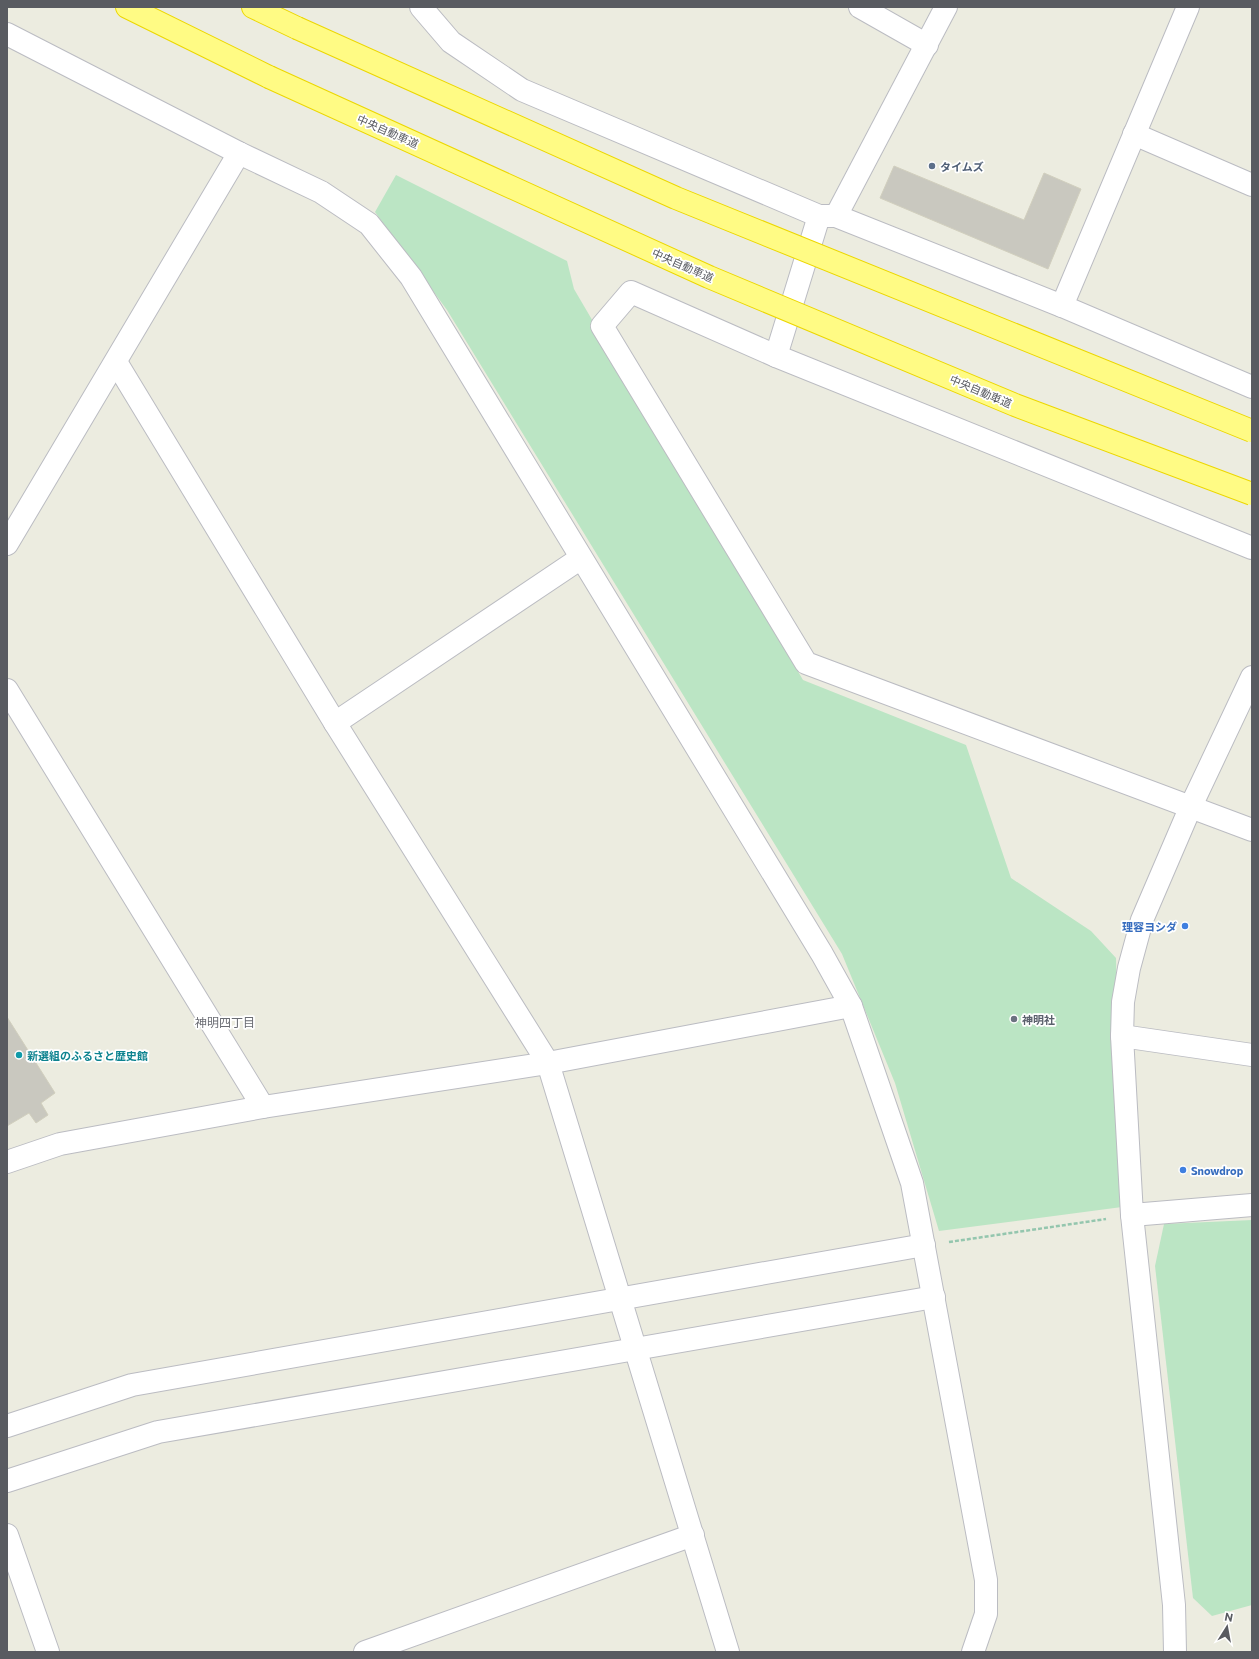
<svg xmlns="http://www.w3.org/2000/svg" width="1259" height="1659" viewBox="0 0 1259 1659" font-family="Commissioner,'Noto Sans JP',sans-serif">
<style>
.green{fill:#bbe5c4}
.building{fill:#c9c8bf;stroke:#d1cfbe}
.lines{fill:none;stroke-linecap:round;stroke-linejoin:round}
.minor-casing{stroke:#bbbcc2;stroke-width:24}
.tertiary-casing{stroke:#bbbcc2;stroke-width:24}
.motorway-casing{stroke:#ecd700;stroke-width:24}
.path{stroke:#94c6ae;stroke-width:2.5;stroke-dasharray:4 2;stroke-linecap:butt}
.minor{stroke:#fff;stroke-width:22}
.tertiary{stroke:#fff;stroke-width:22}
.motorway{stroke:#fffb84;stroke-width:22}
.motorway-bridge-casing{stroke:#ecd700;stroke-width:24;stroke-linecap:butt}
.motorway-bridge{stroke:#fffb84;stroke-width:22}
.service-dot{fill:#5c6f8a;stroke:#fff;stroke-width:1.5}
.shop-dot{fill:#3f7fe0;stroke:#fff;stroke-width:1.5}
.worship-dot{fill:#6b7280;stroke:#fff;stroke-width:1.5}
.culture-dot{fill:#0f9aa8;stroke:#fff;stroke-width:1.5}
.labels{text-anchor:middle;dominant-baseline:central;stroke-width:3.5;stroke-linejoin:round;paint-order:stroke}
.street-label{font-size:11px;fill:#595b61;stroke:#fff}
.service-label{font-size:11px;font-weight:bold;fill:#4e5e75;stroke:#fff;text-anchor:start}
.shop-label{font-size:11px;font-weight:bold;fill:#366cbe;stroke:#fff;text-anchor:end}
.worship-label{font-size:11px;font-weight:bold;fill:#5b616d;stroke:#fff;text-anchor:start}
.culture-label{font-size:11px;font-weight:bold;fill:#0d838f;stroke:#fff;text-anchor:start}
.neighbourhood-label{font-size:12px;fill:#6a6c73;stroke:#fff}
</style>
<rect width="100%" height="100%" fill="#ecece0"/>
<!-- green -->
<g class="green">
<path d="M396,175L567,261L574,289L803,680L966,745L1011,878L1091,931L1116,958L1122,1207L939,1231L895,1083L842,954L447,310L375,212Z"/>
<path d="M1252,1220V1605L1212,1616L1193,1598L1155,1266L1164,1224Z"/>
</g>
<!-- building -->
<g class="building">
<path d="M894,166L1024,220L1044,173L1081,189L1048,269L880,198Z"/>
<path d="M7,1017L55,1093L41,1103L48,1115L36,1123L29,1113L7,1126Z"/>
</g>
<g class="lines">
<!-- minor casing -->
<g class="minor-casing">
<g id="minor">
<path d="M421,7L451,42L522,90L819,216H836L1062,306L1252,387"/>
<path d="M860,7L927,45"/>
<path d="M7,34L239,153L321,192L369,224L411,277L822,954L851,1006L912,1183L986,1580V1614L973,1652"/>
<path d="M1134,134L1252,185"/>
<path d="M836,216L946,7"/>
<path d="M1062,306L1188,7"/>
<path d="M776,356L819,216"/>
<path d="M116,362L335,723L548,1063L728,1652"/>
<path d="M7,544L239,153"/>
<path d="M1252,548L776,356L631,292L602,326L806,663L1252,830"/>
<path d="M7,690L263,1107"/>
<path d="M335,723L581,558"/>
<path d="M1122,1036L1252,1055"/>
<path d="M7,1162L60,1144L263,1107L548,1063L851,1006"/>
<path d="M1132,1215L1252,1205"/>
<path d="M7,1426L132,1385L924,1245"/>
<path d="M7,1481L158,1432L934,1297"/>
<path d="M365,1652L693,1535"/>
</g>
</g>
<!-- tertiary casing -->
<g class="tertiary-casing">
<g id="tertiary">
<path d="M7,1535L48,1652"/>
<path d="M1175,1652L1174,1605L1132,1215L1122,1036L1123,1002L1129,968L1142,920L1191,806L1252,677"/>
</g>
</g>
<!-- motorway casing -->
<g class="motorway-casing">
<g id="motorway">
<path d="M127,7L269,77"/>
<path d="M253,7L297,28"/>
</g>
</g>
<!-- path -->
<path class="path" d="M949,1242L1106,1219"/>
<!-- minor -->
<use href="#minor" class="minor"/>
<!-- tertiary -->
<use href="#tertiary" class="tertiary"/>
<!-- motorway -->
<use href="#motorway" class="motorway"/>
<!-- motorway-bridge casing -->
<g class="motorway-bridge-casing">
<g id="motorway-bridge">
<path d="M297,28L676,198L1252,431"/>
<path d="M269,77L709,277L1015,405L1252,494"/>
</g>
</g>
<!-- motorway-bridge -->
<use href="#motorway-bridge" class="motorway-bridge"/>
</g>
<!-- markers -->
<circle class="service-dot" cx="932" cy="166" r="4"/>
<g class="shop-dot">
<circle cx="1185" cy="926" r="4"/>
<circle cx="1183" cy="1170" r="4"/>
</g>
<circle class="worship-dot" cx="1014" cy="1019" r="4"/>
<circle class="culture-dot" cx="19" cy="1055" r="4"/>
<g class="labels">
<!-- street labels -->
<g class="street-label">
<text transform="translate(388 131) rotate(24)">中央自動車道</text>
<text transform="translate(683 265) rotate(24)">中央自動車道</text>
<text transform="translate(981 391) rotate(23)">中央自動車道</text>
</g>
<!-- service labels -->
<g class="service-label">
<text x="940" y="166">タイムズ</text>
</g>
<!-- shop labels -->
<g class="shop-label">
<text x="1177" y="926">理容ヨシダ</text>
<text x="1191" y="1170" text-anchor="start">Snowdrop</text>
</g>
<!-- worship labels -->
<g class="worship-label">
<text x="1022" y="1019">神明社</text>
</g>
<!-- culture labels -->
<g class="culture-label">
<text x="27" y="1055">新選組のふるさと歴史館</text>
</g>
<!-- neighbourhood labels -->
<g class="neighbourhood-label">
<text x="225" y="1022">神明四丁目</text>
</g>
</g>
<!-- border -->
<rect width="1259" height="1659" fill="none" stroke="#595b61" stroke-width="16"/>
<!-- north arrow -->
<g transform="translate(1227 1627) rotate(11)" stroke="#ffffff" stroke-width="3" paint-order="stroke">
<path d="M0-3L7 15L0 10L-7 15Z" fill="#595b61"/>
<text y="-6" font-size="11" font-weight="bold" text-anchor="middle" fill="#595b61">N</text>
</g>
</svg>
